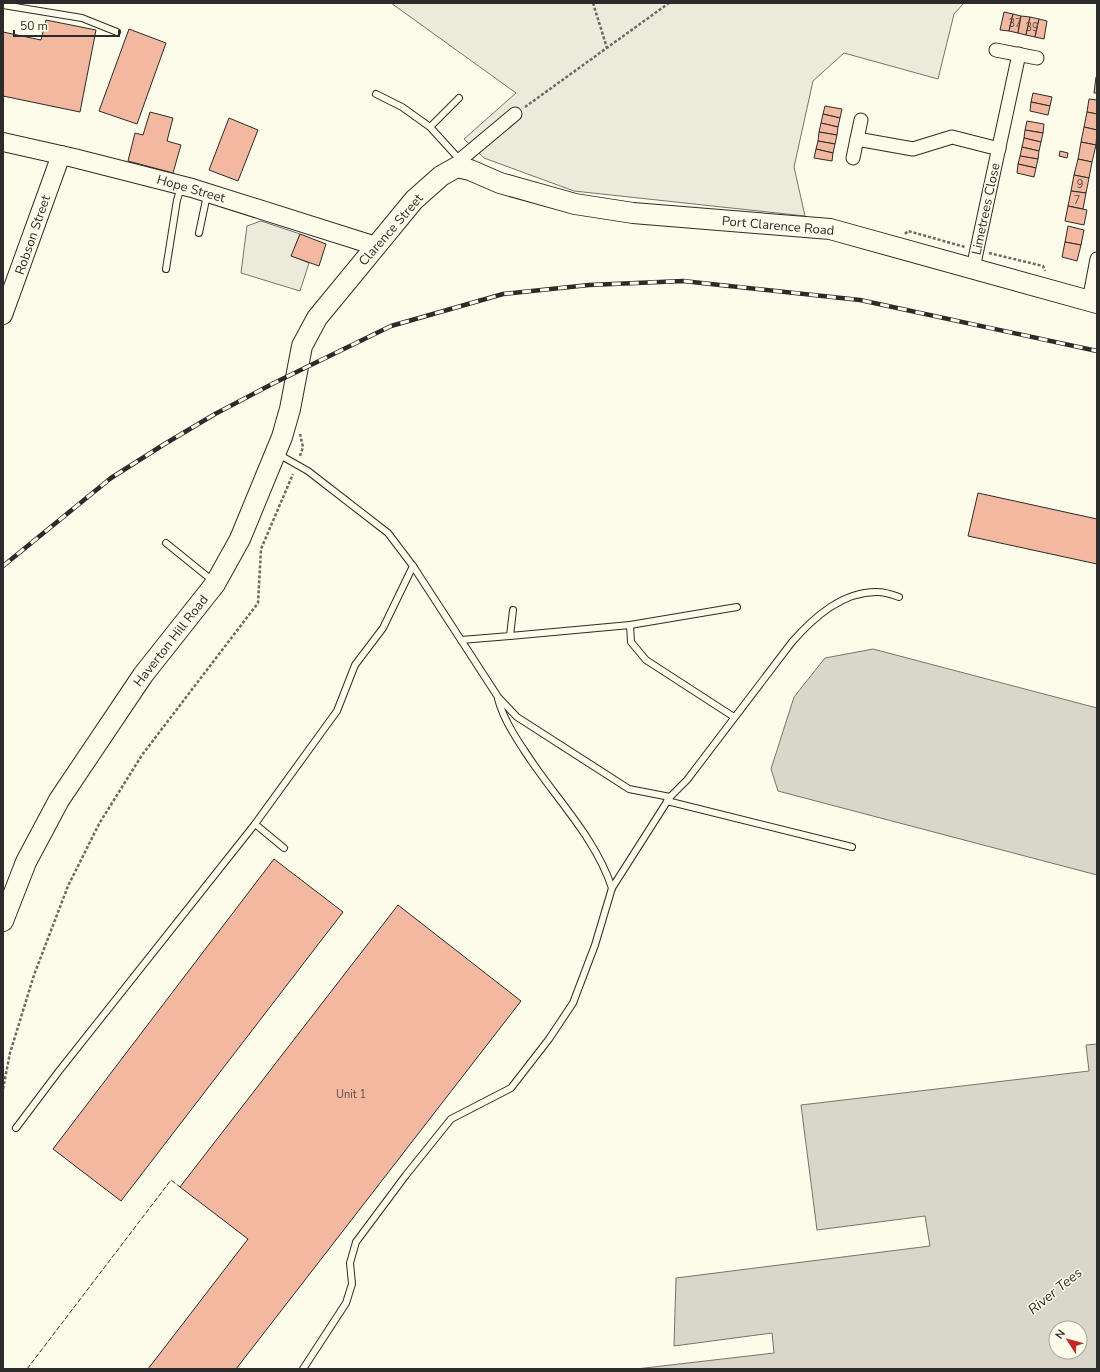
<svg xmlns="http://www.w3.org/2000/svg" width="1100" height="1372" viewBox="0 0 1100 1372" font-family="'Nunito Sans',sans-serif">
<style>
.green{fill:#ecebdb;stroke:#74746e}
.parking{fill:#eceadb;stroke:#74746e}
.water{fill:#d8d7c9;stroke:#74746e;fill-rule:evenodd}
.building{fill:#f2b8a0;stroke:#2b2b2b}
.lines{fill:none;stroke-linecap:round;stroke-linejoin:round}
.lane-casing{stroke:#2b2b2b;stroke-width:8}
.street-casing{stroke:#2b2b2b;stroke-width:15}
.secondary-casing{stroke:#2b2b2b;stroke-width:20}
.primary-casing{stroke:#2b2b2b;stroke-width:22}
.path{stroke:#6a6964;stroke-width:2.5;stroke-dasharray:3 2;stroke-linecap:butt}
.lane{stroke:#fdfbea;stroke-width:6}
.street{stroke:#fdfbea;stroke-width:13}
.secondary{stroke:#fdfbea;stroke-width:18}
.primary{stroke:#fdfbea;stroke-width:20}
.rail-casing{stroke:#2b2b2b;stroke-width:4.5}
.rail{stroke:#fdfbea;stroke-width:3;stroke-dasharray:9;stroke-linecap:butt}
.fence{stroke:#2b2b2b;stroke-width:1;stroke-dasharray:5 2;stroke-linecap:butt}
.labels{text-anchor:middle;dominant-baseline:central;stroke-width:3;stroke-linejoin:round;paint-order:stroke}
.number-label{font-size:11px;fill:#5d4e48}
.street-label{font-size:13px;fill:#2b2b2b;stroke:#fdfbea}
.water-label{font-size:14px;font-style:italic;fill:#2b2b2b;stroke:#fdfbea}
</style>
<rect width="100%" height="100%" fill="#fdfbea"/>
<!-- green -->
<path class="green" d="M391,3H964L954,14L938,79L844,53L813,81L794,167L805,216L574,191L484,158L464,139L516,93Z"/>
<!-- parking -->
<path class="parking" d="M261,221L300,234L292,256L309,263L300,291L241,273L247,226Z"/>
<!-- water -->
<g class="water">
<path d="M873,649L1097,708V875L778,791L771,769L794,697L825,658Z"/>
<path d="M1097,1044V1369H636L774,1353L772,1333L674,1346L676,1278L930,1246L925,1216L817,1230L801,1105L1089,1071L1086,1045ZM1056,1328H1080V1352H1056Z"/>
</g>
<!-- building -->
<g class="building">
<path d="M1004,12L1013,14L1009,31L1000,30Z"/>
<path d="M1013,14L1021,16L1018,33L1009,31Z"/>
<path d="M1021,16L1030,17L1026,35L1018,33Z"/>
<path d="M1030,17L1039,19L1035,37L1026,35Z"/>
<path d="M1039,19L1047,21L1044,39L1035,37Z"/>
<path d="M46,20L96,30L80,112L3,96V32L41,40Z"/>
<path d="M129,29L166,43L137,124L99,111Z"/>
<path d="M1096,77H1097V93H1094Z"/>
<path d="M1033,93L1052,97L1050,106L1031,102Z"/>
<path d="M1089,99L1097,100V114L1087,112Z"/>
<path d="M1031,102L1050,106L1048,115L1030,111Z"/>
<path d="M825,106L842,109L840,118L823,114Z"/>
<path d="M150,112L173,118L167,141L181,145L173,173L128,161L135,133L143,135Z"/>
<path d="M1087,112L1097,114V130L1084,127Z"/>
<path d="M823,114L840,118L838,127L821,123Z"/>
<path d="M229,118L258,130L238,181L209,170Z"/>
<path d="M1027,121L1044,124L1043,133L1025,130Z"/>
<path d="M821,123L838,127L837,135L819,132Z"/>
<path d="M1084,127L1097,130L1096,145L1081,142Z"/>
<path d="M1025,130L1043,133L1041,142L1024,138Z"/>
<path d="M819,132L837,135L835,144L818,141Z"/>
<path d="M1024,138L1041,142L1039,151L1022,147Z"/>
<path d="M818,141L835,144L833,153L816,149Z"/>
<path d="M1081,142L1096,145L1092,162L1078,159Z"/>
<path d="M1022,147L1039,151L1038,159L1020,156Z"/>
<path d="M816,149L833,153L832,161L814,158Z"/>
<path d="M1060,151L1068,153L1067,158L1059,156Z"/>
<path d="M1020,156L1038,159L1036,168L1018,164Z"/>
<path d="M1078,159L1092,162L1089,178L1074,175Z"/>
<path d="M1018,164L1036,168L1034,177L1017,173Z"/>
<path d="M1074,175L1089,178L1086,193L1071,191Z"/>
<path d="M1071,191L1086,193L1083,209L1068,206Z"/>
<path d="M1068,206L1087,210L1084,225L1065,221Z"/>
<path d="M1068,226L1084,230L1081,245L1065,242Z"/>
<path d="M300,234L326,244L319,266L291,256Z"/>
<path d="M1065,242L1081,245L1077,261L1062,257Z"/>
<path d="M978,493L1097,519V564L968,536Z"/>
<path d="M274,859L343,912L121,1201L53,1149Z"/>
<path d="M398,905L521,1001L236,1369H148L248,1239L180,1187Z"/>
</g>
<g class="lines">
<!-- lane casing -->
<g class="lane-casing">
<g id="lane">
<path d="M3,5L82,18L117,32"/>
<path d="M376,94L402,107L430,127L460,160"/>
<path d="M430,127L459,98"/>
<path d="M199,233L207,195"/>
<path d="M166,269L177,200L181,187"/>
<path d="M278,454L308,471L388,533L413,566L498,697L517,717L629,789L670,797L687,780L792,642C814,617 843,591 878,592C885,592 893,595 899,597"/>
<path d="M166,543L213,581"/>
<path d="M630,625L631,642L646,660L734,717"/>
<path d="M510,636L630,625L737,607"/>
<path d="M461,640L510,636L513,610"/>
<path d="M498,699C503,718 513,734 524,750C553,796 595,836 612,888"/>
<path d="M667,801L852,847"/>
<path d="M284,848L255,824L337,711L355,665L383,628L413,566"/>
<path d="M16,1128L59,1071L255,824"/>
<path d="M303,1369L346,1303L352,1284L350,1263L356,1242L406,1175L451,1119L511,1088L549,1039L573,1003L595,945L612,888L670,797"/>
</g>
</g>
<!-- street casing -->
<g class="street-casing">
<g id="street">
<path d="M996,50L1037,58"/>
<path d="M857,139L913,149L952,137L999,149"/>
<path d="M853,158L861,120"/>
<path d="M457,167L460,160L515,114"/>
<path d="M973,268L1019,54"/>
<path d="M1089,301L1097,259"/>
</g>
</g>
<!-- secondary casing -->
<g class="secondary-casing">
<g id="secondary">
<path d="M3,142L74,158L192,188L376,246"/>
<path d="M3,315L61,155"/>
</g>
</g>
<!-- primary casing -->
<g class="primary-casing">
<path id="primary" d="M3,921L26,862L59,800L143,675L215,584L240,539L282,437L290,409L302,346L317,318L414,200L441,176L457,167L470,170L500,183L575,204L633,213L830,229L1097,303"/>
</g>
<!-- path -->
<g class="path">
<path d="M593,3L607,48"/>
<path d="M525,107L669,3"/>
<path d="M905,234L908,231L965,247"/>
<path d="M989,253L1043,266L1045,271"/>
<path d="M300,456L303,447L300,434"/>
<path d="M3,1089L10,1053L34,975L68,886L99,824L142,755L258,603L261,549L293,474"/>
</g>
<!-- lane -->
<use href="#lane" class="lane"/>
<!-- street -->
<use href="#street" class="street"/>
<!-- secondary -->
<use href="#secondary" class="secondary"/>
<!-- primary -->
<use href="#primary" class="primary"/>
<!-- rail casing -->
<g class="rail-casing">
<path id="rail" d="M3,566L111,478L163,445L215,414L274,383L391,326L503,294L589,285L683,281L860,300L1097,351"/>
</g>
<!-- rail -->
<use href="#rail" class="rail"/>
<!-- fence -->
<path class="fence" d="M27,1369L171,1180L180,1187"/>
</g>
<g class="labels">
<!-- number labels -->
<g class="number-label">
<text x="1015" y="23">37</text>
<text x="1032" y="27">39</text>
<text x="1080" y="184">9</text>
<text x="1077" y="200">7</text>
<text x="351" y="1094">Unit 1</text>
</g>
<!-- street labels -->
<g class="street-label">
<text transform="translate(191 189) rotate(16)">Hope Street</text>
<text transform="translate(986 209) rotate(-78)">Limetrees Close</text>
<text transform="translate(778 226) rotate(5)">Port Clarence Road</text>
<text transform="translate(391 230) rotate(-49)">Clarence Street</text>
<text transform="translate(33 235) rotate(-71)">Robson Street</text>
<text transform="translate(171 641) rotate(-52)">Haverton Hill Road</text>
</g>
<!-- water labels -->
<g class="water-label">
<text transform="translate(1055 1291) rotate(-39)">River Tees</text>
</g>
</g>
<!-- border -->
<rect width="1100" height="1372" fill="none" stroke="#2b2b2b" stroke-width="8"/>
<!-- north arrow -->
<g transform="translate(1068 1340) rotate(306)"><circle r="19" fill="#fdfbea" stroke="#a9a89e"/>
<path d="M0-3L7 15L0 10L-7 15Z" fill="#c62828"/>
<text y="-6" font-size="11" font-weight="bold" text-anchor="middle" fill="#2b2b2b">N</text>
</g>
<!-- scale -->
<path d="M14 30v6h105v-6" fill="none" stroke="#2b2b2b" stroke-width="2"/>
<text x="20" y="30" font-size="12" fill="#2b2b2b" stroke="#fdfbea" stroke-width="3" paint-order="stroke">50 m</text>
</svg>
